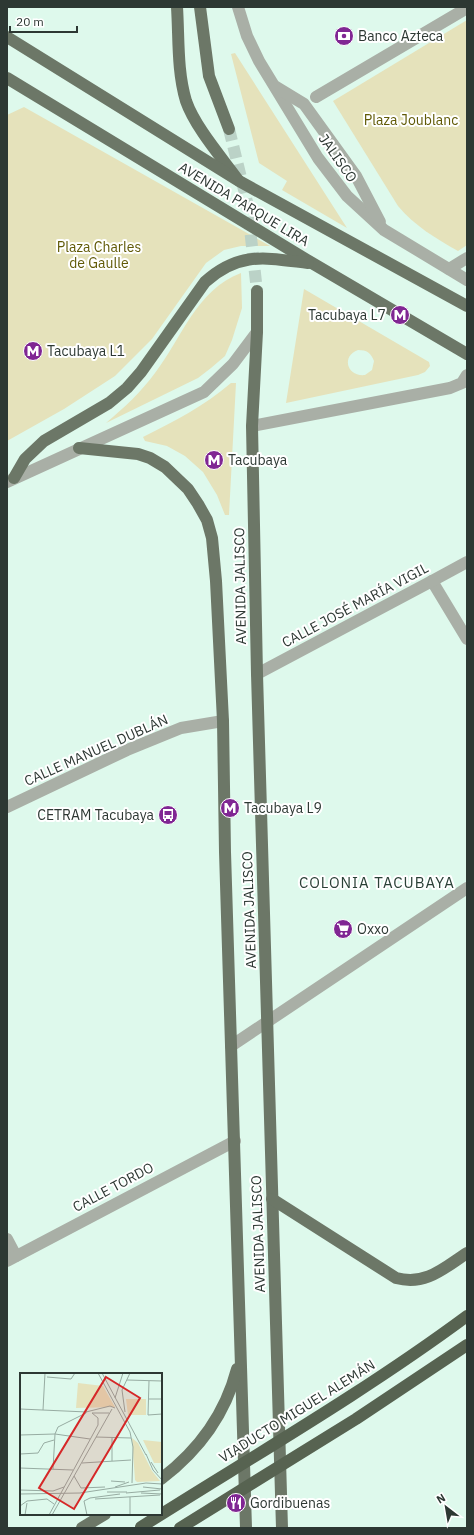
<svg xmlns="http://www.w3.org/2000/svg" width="474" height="1535" viewBox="0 0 474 1535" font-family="'IBM Plex Sans',sans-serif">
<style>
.green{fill:#e5e2bb;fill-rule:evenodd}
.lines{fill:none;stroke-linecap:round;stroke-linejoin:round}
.major-tunnel{stroke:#bbd2c7;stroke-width:12;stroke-dasharray:12 6;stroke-linecap:butt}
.minor{stroke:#a9afa6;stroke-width:12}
.major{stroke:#6c7767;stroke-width:12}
.major-bridge{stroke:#6c7767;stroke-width:12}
.highway-bridge{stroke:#576351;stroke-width:12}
.labels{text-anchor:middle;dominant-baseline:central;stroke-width:4;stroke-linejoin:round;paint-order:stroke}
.poi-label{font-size:14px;fill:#2d3833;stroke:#fff;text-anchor:start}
.park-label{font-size:14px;fill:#615a07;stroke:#fff}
.street-label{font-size:14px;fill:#2d3833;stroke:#fff}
.neighbourhood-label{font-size:15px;letter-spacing:1px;fill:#2a4036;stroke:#fff}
.inset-road{fill:none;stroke:#97aca2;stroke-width:1}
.view{fill:#d62828;fill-opacity:0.15;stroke:#d62828;stroke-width:2}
.inset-edge{fill:none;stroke:#2d3833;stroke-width:2}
</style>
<rect width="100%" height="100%" fill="#def9ec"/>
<!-- green -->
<g class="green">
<path d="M467,20V245L458,251C435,238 415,226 398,206L333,101Z"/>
<path d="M235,53L347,228L282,190L287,181L259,163L231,54Z"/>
<path d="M24,107L270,246H241L224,250L206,263L152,339L115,376L64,409L7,441V115Z"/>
<path d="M241,273L242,308L232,340L225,356L211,368L198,378L106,423C125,407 141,392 155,373C182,338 196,290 241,273Z"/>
<path d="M304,289L429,362L430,366L425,372L418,375L286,403ZM358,350C367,350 371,353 374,361L372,370L365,375C347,377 341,356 358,350Z"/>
<path d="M231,383H236L229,515H225L217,495L203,472L185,456L167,446L145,441L143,437C175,421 204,406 231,383Z"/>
</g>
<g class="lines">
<!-- major-tunnel -->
<path class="major-tunnel" d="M229,129L247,202L257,291"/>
<!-- minor -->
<g class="minor">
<path d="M238,7L247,36L259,61L318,158L347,196L384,230L467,280"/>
<path d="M276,87L304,104L356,176L380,222"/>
<path d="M316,97L467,8"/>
<path d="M449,269L467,258"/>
<path d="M252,426L450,388L462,383L467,375"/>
<path d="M7,482L204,392L233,364L257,332"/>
<path d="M432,581L467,639"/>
<path d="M257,674L432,581L467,562"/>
<path d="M7,807L127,750L181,728L223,721"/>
<path d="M231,1046L467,888"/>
<path d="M7,1239L16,1256"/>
<path d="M7,1261L235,1141"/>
</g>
<!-- major -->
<g class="major">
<path d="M177,7C179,38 177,71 186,101C195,127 222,158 238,180"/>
<path d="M200,7L209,76L229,129"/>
<path d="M7,78L312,263L467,354"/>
<path d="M257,291V332L252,426L257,674L282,1528"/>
<path d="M79,448L138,454L150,458L165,467L188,489L198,504L207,520L212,538L216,581L223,721L225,852L246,1528"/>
<path d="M14,478L25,459L44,441L109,403L127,388L141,372L205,282C239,251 266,258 308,263"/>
<path d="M272,1199L396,1278C426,1286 444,1268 467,1253"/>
<path d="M161,1479C198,1451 225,1415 237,1369"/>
<path d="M82,1528L105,1514"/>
</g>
<!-- major-bridge -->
<path class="major-bridge" d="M7,37L239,181L467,306"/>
<!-- highway-bridge -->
<g class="highway-bridge">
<path d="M141,1527C250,1458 363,1393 467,1316"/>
<path d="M180,1528L356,1419L467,1345"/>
</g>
</g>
<!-- icons -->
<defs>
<g id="bank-disc" transform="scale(1)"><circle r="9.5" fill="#802693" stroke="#fff"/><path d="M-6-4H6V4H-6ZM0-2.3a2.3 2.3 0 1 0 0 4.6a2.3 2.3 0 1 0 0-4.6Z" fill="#fff"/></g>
<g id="metro-disc" transform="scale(1)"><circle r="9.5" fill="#802693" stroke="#fff"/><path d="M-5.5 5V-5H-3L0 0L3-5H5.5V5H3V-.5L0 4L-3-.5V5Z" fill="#fff"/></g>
<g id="bus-disc" transform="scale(1)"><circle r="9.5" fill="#802693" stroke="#fff"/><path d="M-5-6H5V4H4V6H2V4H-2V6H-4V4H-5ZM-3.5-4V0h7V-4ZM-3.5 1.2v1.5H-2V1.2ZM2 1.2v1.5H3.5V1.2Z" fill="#fff"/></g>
<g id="supermarket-disc" transform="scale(1)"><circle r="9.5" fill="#802693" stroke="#fff"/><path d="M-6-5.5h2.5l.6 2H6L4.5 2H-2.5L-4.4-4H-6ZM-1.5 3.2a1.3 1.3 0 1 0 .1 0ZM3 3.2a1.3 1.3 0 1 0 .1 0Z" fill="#fff"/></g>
<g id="restaurant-disc" transform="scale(1)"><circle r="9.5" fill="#802693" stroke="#fff"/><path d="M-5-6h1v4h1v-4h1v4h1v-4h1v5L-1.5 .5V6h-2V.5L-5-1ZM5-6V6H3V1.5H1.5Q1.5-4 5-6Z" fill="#fff"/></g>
</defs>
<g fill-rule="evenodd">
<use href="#bank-disc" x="344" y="36"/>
<use href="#metro-disc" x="400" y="315"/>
<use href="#metro-disc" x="33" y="351"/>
<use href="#metro-disc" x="214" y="460"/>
<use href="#metro-disc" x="230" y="808"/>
<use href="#bus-disc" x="168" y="815"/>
<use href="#supermarket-disc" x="343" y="929"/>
<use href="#restaurant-disc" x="236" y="1503"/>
</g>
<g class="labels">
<!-- poi labels -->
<g class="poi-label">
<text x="358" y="36">Banco Azteca</text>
<text x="386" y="315" text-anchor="end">Tacubaya L7</text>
<text x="47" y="351">Tacubaya L1</text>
<text x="228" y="460">Tacubaya</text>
<text x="244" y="808">Tacubaya L9</text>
<text x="154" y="815" text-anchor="end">CETRAM Tacubaya</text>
<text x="357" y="929">Oxxo</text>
<text x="250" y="1503">Gordibuenas</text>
</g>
<!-- park labels -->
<g class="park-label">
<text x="411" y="120">Plaza Joublanc</text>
<text x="99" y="247">Plaza Charles<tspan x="99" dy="16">de Gaulle</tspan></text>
</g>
<!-- street labels -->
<g class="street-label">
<text transform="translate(338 158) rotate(55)">JALISCO</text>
<text transform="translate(244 204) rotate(31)">AVENIDA PARQUE LIRA</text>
<text transform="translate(240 586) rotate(-91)">AVENIDA JALISCO</text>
<text transform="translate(355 605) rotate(-28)">CALLE JOSÉ MARÍA VIGIL</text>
<text transform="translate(96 750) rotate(-24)">CALLE MANUEL DUBLÁN</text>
<text transform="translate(249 910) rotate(-92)">AVENIDA JALISCO</text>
<text transform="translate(113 1187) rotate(-28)">CALLE TORDO</text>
<text transform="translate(258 1234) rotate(-92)">AVENIDA JALISCO</text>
<text transform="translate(297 1411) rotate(-32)">VIADUCTO MIGUEL ALEMÁN</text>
</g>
<!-- neighbourhood labels -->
<g class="neighbourhood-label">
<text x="377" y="882">COLONIA TACUBAYA</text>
</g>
</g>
<!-- overview -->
<g transform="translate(20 1373)">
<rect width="142" height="142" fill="#def9ec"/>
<path d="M58,10L83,13L95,34L56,35ZM106,26H126V42H108ZM112,65L118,70L132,98L140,108L117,109L115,107ZM123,67L142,69V90H134Z" fill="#e5e2bb"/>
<path class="inset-road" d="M78,0L110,59L113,74L112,110M82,0L126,82M27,4L51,6L55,0M107,7L142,8M129,8L128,42L142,41M95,25L103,0M128,26H142M0,36L67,39M23,37L25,0M66,39L90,33L95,35M105,39L102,17L110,0M72,40H89M0,62L35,61L70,66M76,64L111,65M92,65V88M0,81L18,80L24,70L34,67M126,81L133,97L142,107M131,89L138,100M62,90L111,87M0,95L53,97M33,96L35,61L38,54L66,40M54,103L61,115L85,114M91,108L105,109M95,114L109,109M123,114L142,116M0,117L33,118L44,114M87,119H107M106,120L140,117M121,120L142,121M0,121L60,120L126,110L142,111M110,124V142M70,125L100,121M75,126L140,122M0,133L7,128L27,126L34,131M5,142L7,130M29,142L78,52V45L72,40M32,142L92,36M67,142L64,128L70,125"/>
<path class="view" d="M86,4L120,25L54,136L19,115Z"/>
<rect width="142" height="142" class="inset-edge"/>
</g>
<!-- border -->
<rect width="474" height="1535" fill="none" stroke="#2d3833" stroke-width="16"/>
<!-- north arrow -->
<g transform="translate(446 1507) rotate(329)" stroke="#ffffff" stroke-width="3" paint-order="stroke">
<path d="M0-3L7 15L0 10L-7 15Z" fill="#2d3833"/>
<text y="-6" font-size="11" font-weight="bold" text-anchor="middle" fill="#2d3833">N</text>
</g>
<!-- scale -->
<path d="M10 26v6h67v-6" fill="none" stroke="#2d3833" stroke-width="2"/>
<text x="16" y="26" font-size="12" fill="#2d3833" stroke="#ffffff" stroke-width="3" paint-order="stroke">20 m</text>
</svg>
